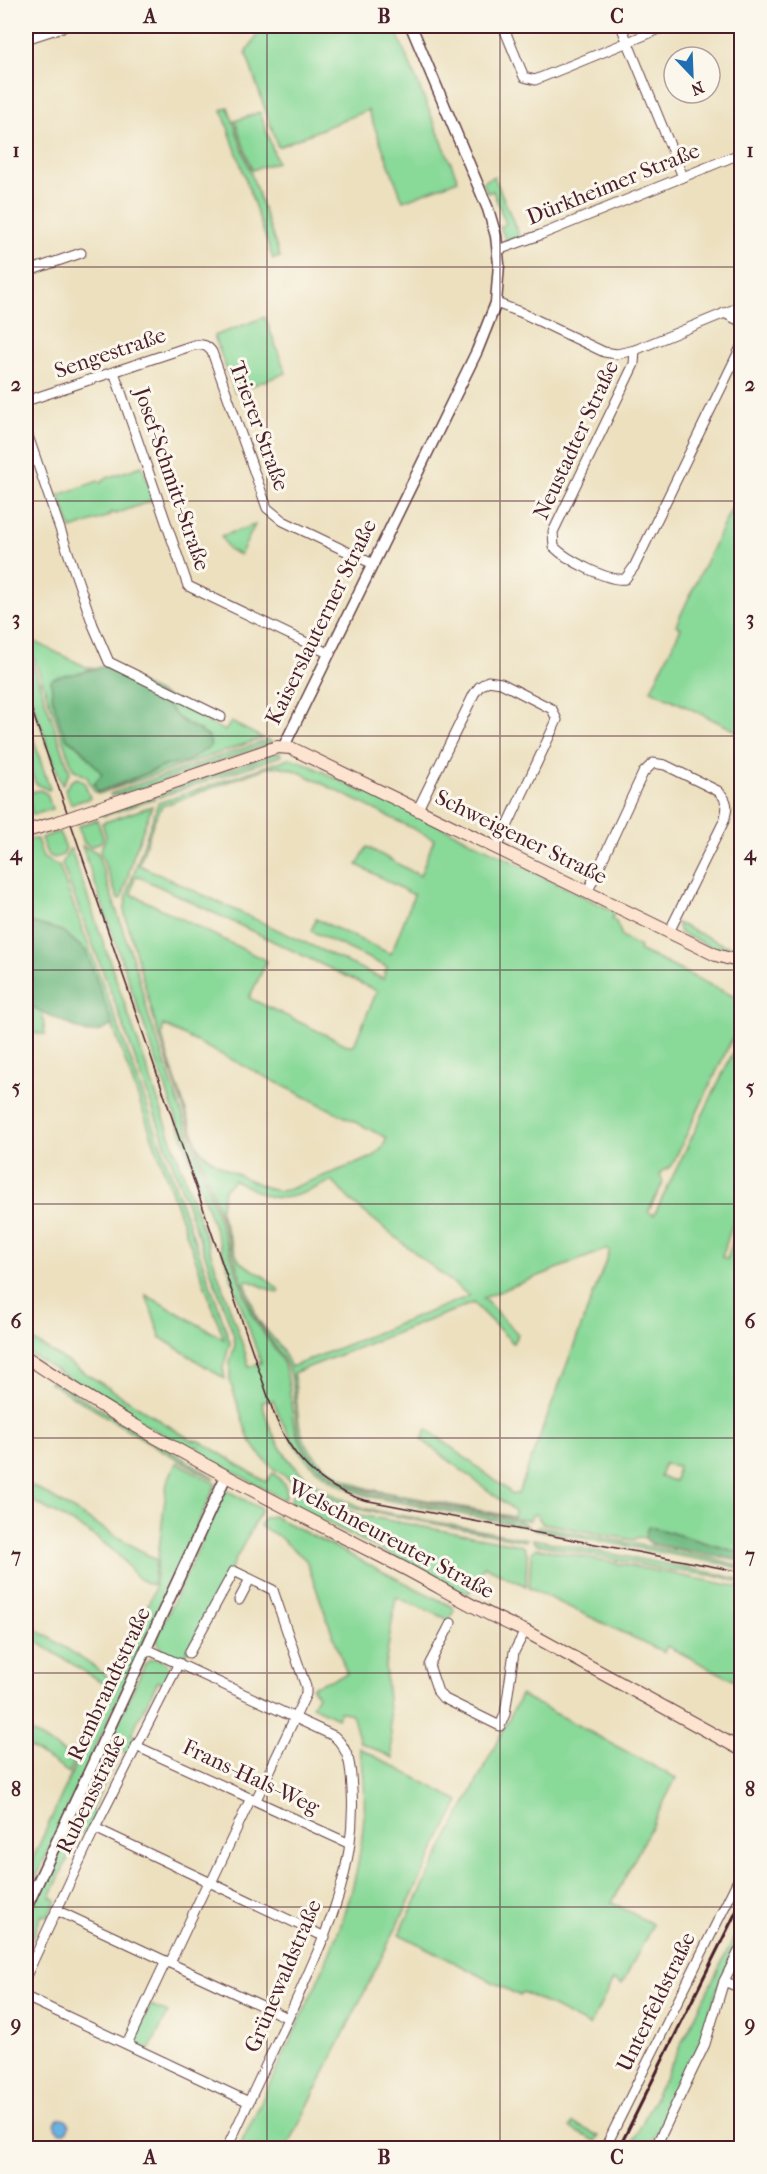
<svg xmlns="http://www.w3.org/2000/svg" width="767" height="2174" viewBox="0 0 767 2174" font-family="'IM FELL French Canon',serif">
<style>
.green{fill:#89d999;stroke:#6a7c62;stroke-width:1.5;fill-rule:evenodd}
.forest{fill:#6eb981;stroke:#5c6c56;stroke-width:1.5}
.water{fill:#6ab2e2;stroke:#5a6886;stroke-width:1.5}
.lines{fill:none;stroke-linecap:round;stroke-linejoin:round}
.minor-casing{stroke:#623c41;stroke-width:11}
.tertiary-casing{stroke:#623c41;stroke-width:13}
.secondary-casing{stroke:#623c41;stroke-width:14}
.minor{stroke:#fff;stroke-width:9}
.tertiary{stroke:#fff;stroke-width:10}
.secondary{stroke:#fde4d1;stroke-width:12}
.tram{stroke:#4a1f2b;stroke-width:1.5}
.rail{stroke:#4a1f2b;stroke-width:3}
.secondary-bridge-casing{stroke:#623c41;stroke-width:14;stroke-linecap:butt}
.secondary-bridge{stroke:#fde4d1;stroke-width:12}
.grid{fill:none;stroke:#4a1f2b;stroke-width:1.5;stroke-opacity:0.55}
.labels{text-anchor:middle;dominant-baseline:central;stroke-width:6;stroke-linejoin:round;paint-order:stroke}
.street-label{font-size:22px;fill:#4a1f2b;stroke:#fbf7ec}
.neatline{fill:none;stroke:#4a1f2b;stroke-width:2}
.grid-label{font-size:20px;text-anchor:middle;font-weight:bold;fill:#4a1f2b}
</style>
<rect width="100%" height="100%" fill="#fbf7ec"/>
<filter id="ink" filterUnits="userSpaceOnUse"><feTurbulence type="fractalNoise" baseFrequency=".0167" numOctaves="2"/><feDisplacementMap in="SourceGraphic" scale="12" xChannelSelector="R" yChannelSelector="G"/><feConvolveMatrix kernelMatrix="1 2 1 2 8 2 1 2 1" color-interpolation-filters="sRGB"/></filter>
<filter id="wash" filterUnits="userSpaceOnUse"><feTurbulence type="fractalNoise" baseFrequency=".008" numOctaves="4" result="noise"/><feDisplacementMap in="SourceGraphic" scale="24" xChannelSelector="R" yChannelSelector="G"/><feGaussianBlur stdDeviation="1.35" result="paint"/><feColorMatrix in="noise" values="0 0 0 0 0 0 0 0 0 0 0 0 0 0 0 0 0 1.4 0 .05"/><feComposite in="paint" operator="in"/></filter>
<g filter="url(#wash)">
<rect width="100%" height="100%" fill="#ece0bf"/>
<!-- green -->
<g class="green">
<path d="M284,26H394L458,180L403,201L368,110L278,147L246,53L257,35Z"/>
<path d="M228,107L280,257L273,259L222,110Z"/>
<path d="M260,112L277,162L252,170L235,121Z"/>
<path d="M494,176L518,233V239L511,241L506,240L500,227L506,224L493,191L487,193L483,182Z"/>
<path d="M265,317L286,373L235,392L214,336Z"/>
<path d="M142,466L154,500L115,514L111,512L109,516L71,529L59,495L98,481L101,483L104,479Z"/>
<path d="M731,509L742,515L741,733L651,690L681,628L676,625Z"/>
<path d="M255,525L240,555L229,550L221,536Z"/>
<path d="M27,638L86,667L92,668L82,672L67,739C82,748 93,760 102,774L94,784L104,792L165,766L188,761L201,731C186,722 169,717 167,697L209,717L207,722L225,731L231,722L263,738L99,794L94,791L87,777L73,769Z"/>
<path d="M26,645L70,772L62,785L26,684Z"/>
<path d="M26,717L50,789L48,790L35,783L26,755Z"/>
<path d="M268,740L273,743L136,790L111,796L110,794Z"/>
<path d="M280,752L281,756L159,797L161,793Z"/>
<path d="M290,758L298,761L299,760L365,793L367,790L613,911L614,913L612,919L616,922L623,938L640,947L639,950L741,1000V1020L671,1167L662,1171L660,1174L663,1183L648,1212L654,1215L741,1036V1198L722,1257L727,1259L741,1217V1553L648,1526L645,1538L639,1537L633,1540L542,1523L537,1515L533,1514L530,1520L518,1519C489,1514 461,1509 432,1503C388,1495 327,1490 303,1445C291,1423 298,1397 290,1373C281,1349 263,1334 252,1311L156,1026L124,911L129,887L158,803ZM279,766L297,771L434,839L420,876L367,847L357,865L414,895L391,954L316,919L311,931L387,967L383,979L139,865L154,821L162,806L266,768ZM137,876L377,991L354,1045H347L249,998L267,961L131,894L135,877ZM163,1025L387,1138L382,1148L373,1157L287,1190L279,1191L269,1189C247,1178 209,1165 197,1145L165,1048L162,1035ZM234,1180C245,1185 257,1193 268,1196C289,1203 313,1188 332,1181L353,1203L469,1296L291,1367L282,1349L258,1320L245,1283L247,1280L278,1293L280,1291L265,1277L240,1262L233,1248L220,1211L224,1190ZM607,1249L610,1250L518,1494H513L427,1429L422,1440L515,1511L514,1517L369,1489C333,1476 302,1457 298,1416C296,1402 297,1387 293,1373L473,1303L513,1343L518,1334L483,1298ZM664,1464L678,1466L675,1481L660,1477Z"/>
<path d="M77,778L84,782L90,798L71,804L65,789L71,781Z"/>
<path d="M40,790L47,794L52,809L33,815L28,800L32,792Z"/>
<path d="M156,794L154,799L104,816L101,813Z"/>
<path d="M152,806L134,854L122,898L118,899L100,852L106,836L102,823Z"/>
<path d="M97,820L103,837L101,842L91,847L84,843L78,826Z"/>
<path d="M59,832L66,848L63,855L54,858L47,854L41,838Z"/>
<path d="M37,839L43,858L59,866L126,1047L219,1309L230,1343L223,1368L225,1379L161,1338L146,1295L224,1339L86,951L62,931L26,921V840Z"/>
<path d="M82,846L97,852L137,972L149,1017L250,1311C259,1331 275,1345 284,1365C291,1384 290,1401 293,1419C300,1464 336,1483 375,1495L522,1522L529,1527L372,1497C316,1481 293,1453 273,1400L262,1402C276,1461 311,1490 367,1509L527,1539L525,1541L352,1508L294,1482L274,1469L261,1456L249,1439L230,1381V1362L235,1345L234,1336L118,1011L62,864L69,850L71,849L245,1352L249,1367L261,1363Z"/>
<path d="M677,923L724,945L741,949V957H736L680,933Z"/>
<path d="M26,1004L42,1011L45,1034L26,1033Z"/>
<path d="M26,1336L191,1440L200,1441L266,1482L273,1473C282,1481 291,1488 284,1500L201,1454L199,1446H196V1452C137,1423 81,1386 26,1351Z"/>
<path d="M51,1379L212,1476L215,1480L155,1446L49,1382Z"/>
<path d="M177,1462L216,1484L26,1900V1874L154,1591L167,1482Z"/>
<path d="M33,1486L156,1560L153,1585C134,1580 132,1568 118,1555C95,1532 54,1514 26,1497V1489Z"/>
<path d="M226,1490L261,1509V1511L182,1661C170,1655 157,1652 157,1637Z"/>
<path d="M302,1490L336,1507L360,1515L520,1545L525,1548L527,1553L526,1586L484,1566L469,1593L463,1590L461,1592L290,1503L293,1494Z"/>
<path d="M273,1516L453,1607L454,1611L450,1620L396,1597L385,1666L393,1758L360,1742L352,1714L340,1711L337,1718L312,1706L318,1695L311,1687L347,1674L306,1560L278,1536L260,1526L264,1518Z"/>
<path d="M538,1526L711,1558L741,1566V1569L724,1564L534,1529Z"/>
<path d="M533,1539L718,1574L741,1580V1583L723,1577L663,1569L537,1544L534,1543Z"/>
<path d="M537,1548L741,1587V1684L667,1646L664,1652L529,1588L531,1553Z"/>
<path d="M26,1623C55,1641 85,1659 112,1680L109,1687L26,1635Z"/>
<path d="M150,1659H159L167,1663C171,1670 168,1676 164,1683L158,1681L131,1734L136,1737L127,1753L121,1751L91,1810L96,1813L86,1834L80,1832L50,1897L56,1900L48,1917L42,1915L26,1951V1921L145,1664Z"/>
<path d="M521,1695L676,1778L612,1903L653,1924L622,1984L613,1980L590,2026L523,1992L520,1996L399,1934Z"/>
<path d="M26,1729L75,1759L69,1773L26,1745Z"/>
<path d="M359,1748L459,1801L287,2148H239C259,2106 280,2063 300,2020C332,1950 359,1895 364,1817C365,1793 365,1771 359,1748Z"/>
<path d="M741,1923V1935L718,1986L702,2041L649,2148H630Z"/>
<path d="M151,2005L168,2013L149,2050L133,2042Z"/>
<path d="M573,2123L599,2136L596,2141L570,2128Z"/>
</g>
<!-- forest -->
<g class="forest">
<path d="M105,666L167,697C169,720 193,725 209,737L211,746L188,761L165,766L98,792L94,784L102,774L79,746L67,739L61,727L52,696L51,680C60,674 70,675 80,673C89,671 97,668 105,666Z"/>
<path d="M26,921L62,931L86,951L113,1025L101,1031L87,1033L26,1004Z"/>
<path d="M648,1526L741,1553V1561L651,1544L645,1538Z"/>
</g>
<!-- water -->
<circle class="water" cx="62" cy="2125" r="7"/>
</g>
<g filter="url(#ink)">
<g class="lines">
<!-- minor casing -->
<g class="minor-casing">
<g id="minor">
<path d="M503,26L524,77L535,80L667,26"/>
<path d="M621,26L683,177"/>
<path d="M26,39L66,26"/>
<path d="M498,250L540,235L742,153"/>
<path d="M26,272L81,253"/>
<path d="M496,303L520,312L604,352L617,354L635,350L742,306"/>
<path d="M724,313L742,322"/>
<path d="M635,350L634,364L553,532L554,547C566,559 608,582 625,579L634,567L742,345"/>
<path d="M114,372L188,586L330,654"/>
<path d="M26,401L194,345C203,344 207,345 212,352L267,508L283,521L373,564"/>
<path d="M26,430L93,625L109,662L221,717"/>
<path d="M418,809L474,694L479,687L488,681L501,683L552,709L557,720L497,848"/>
<path d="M587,893L643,773L653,763L665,765L718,791C729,801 728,808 724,821L669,932"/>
<path d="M239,1600L250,1579"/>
<path d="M451,1623L429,1665L438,1692L443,1698L500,1726L505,1714L514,1652L525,1631"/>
<path d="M147,1649L334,1736C350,1750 351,1769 352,1790C357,1873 324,1938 291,2012C270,2057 248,2103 227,2148"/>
<path d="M189,1653L234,1571L273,1590L306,1687V1694L256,1800"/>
<path d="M136,1746L350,1844"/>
<path d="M95,1828L325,1937"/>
<path d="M211,1883L251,1798"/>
<path d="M56,1910L288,2018"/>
<path d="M170,1963L208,1882"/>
<path d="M26,1976L95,1828L179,1663"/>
<path d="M724,1981L742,1989"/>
<path d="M26,1997L249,2102"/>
<path d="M127,2044L166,1961"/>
<path d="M605,2148L742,1872"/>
<path d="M655,2148L705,2044L724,1981L742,1945"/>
</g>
</g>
<!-- tertiary casing -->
<g class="tertiary-casing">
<g id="tertiary">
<path d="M284,746L477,351L496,303L499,264L496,236L488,209L411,26"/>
<path d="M26,1908L226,1476"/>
</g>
</g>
<!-- secondary casing -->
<g class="secondary-casing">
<g id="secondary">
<path d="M78,815L277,747L291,748L716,955L734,960H742"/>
<path d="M26,831L55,823"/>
<path d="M26,1357C61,1380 97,1404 134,1425C219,1474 308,1519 396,1564C439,1586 481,1613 525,1631L742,1750"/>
</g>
</g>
<!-- minor -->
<use href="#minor" class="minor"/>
<!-- tertiary -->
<use href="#tertiary" class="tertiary"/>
<!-- secondary -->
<use href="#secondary" class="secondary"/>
<!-- tram -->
<path class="tram" d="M26,693L273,1411C289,1455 318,1486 364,1500L742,1572"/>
<!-- rail -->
<path class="rail" d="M619,2148L742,1900"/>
<!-- secondary-bridge casing -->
<g class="secondary-bridge-casing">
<path id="secondary-bridge" d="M55,823L78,815"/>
</g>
<!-- secondary-bridge -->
<use href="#secondary-bridge" class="secondary-bridge"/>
</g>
</g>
<!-- grid -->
<path class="grid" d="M267,26V2148M500,26V2148M26,267H742M26,501H742M26,736H742M26,970H742M26,1204H742M26,1438H742M26,1673H742M26,1907H742"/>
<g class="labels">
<!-- street labels -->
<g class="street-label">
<text transform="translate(613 184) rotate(-22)">Dürkheimer Straße</text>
<text transform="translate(110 353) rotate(-19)">Sengestraße</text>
<text transform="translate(259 426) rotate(70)">Trierer Straße</text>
<text transform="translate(576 440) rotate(-65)">Neustadter Straße</text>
<text transform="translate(172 479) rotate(71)">Josef-Schmitt-Straße</text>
<text transform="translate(321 622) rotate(-64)">Kaiserslauterner Straße</text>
<text transform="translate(521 837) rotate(26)">Schweigener Straße</text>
<text transform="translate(391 1539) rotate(28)">Welschneureuter Straße</text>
<text transform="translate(109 1684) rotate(-65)">Rembrandtstraße</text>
<text transform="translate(251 1777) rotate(25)">Frans-Hals-Weg</text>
<text transform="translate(91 1794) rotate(-64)">Rubensstraße</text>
<text transform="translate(283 1976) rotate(-67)">Grünewaldstraße</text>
<text transform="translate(656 2002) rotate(-64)">Unterfeldstraße</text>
</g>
</g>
<!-- margin -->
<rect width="767" height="2174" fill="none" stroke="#fbf7ec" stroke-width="66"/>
<!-- north arrow -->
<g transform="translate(692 75) rotate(157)"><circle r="28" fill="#fbf7ec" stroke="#b4a19f" stroke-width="1.5"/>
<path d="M0-4.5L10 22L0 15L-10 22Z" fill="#1f6fb2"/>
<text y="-9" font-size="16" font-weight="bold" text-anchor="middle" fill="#4a1f2b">N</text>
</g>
<rect x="33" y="33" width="701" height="2108" class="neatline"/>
<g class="grid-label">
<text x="150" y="23">A</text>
<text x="384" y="23">B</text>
<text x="617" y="23">C</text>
<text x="16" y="157">1</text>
<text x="750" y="157">1</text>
<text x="16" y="391">2</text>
<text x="750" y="391">2</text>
<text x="16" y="625">3</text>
<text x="750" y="625">3</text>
<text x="16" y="860">4</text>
<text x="750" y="860">4</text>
<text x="16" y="1094">5</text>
<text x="750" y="1094">5</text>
<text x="16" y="1328">6</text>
<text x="750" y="1328">6</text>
<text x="16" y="1562">7</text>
<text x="750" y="1562">7</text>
<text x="16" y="1796">8</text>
<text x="750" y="1796">8</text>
<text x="16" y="2031">9</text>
<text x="750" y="2031">9</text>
<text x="150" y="2164">A</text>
<text x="384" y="2164">B</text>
<text x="617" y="2164">C</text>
</g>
</svg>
